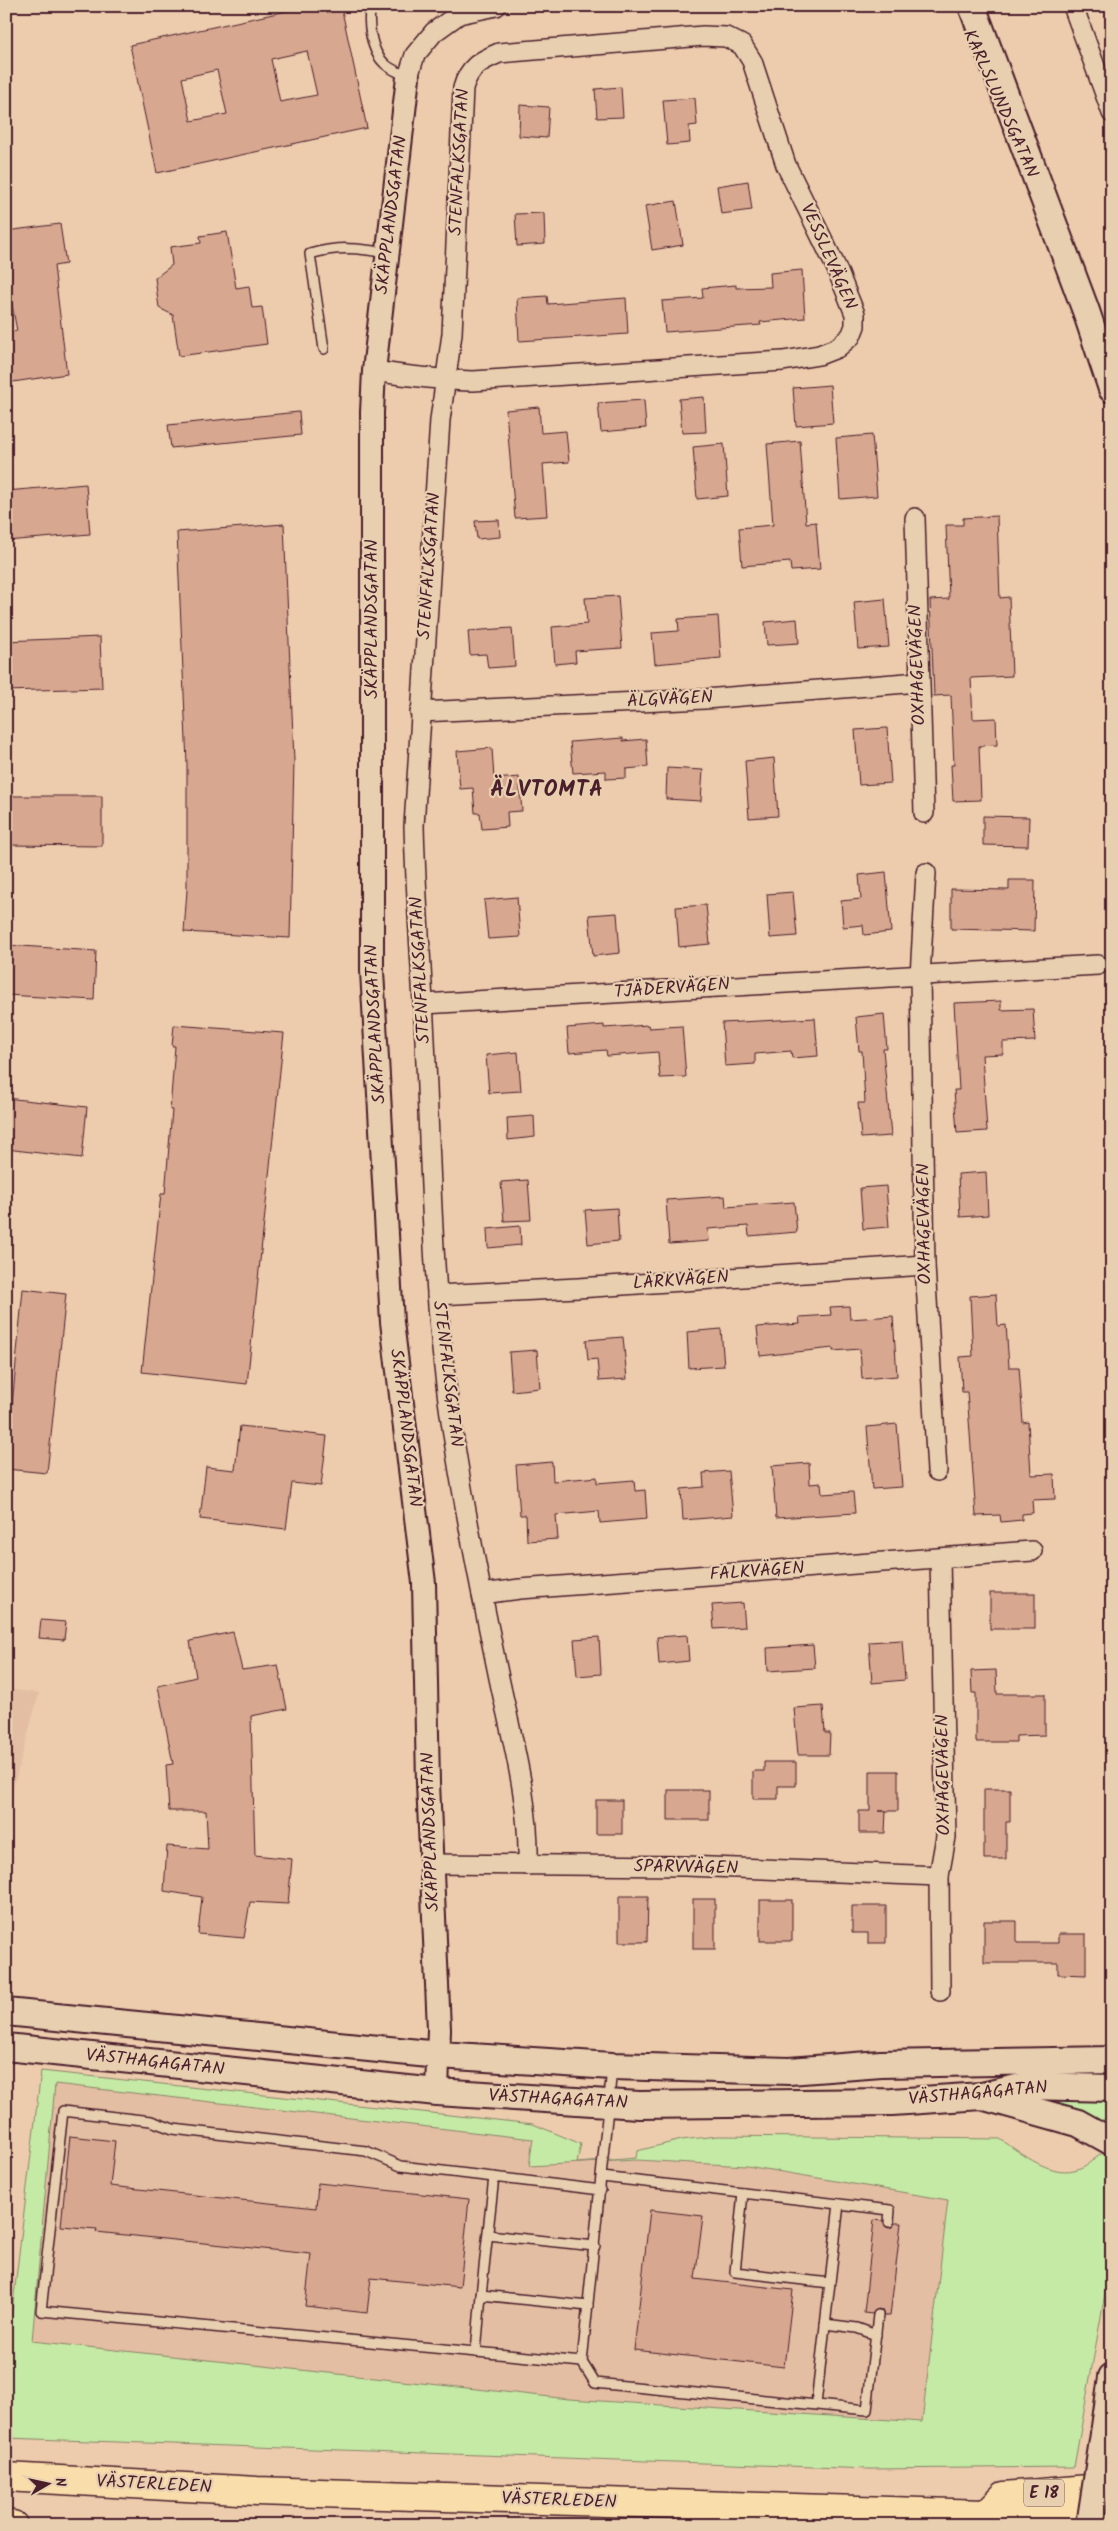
<svg xmlns="http://www.w3.org/2000/svg" width="1118" height="2531" viewBox="0 0 1118 2531" font-family="Kalam,sans-serif">
<style>
.built{fill:#e3bea2}
.green{fill:#c5eaa5;stroke:#888468;fill-rule:evenodd}
.building{fill:#d7a790;stroke:#4a1f2b;fill-rule:evenodd}
.lines{fill:none;stroke-linecap:round;stroke-linejoin:round}
.service-casing{stroke:#4a1f2b;stroke-width:12}
.minor-casing{stroke:#4a1f2b;stroke-width:22}
.tertiary-casing{stroke:#4a1f2b;stroke-width:26}
.secondary-casing{stroke:#4a1f2b;stroke-width:30}
.motorway-casing{stroke:#4a1f2b;stroke-width:31}
.service{stroke:#e8cfb0;stroke-width:9}
.minor{stroke:#e8cfb0;stroke-width:19}
.tertiary{stroke:#e8cfb0;stroke-width:22}
.secondary{stroke:#e8cfb0;stroke-width:26}
.motorway{stroke:#f9deab;stroke-width:28}
.secondary-bridge-casing{stroke:#4a1f2b;stroke-width:30;stroke-linecap:butt}
.secondary-bridge{stroke:#e8cfb0;stroke-width:26}
.labels{text-anchor:middle;dominant-baseline:central;stroke-width:4.5;stroke-linejoin:round;paint-order:stroke}
.shield{fill:#e8cfb0;stroke:#795453;stroke-width:1}
.shield-label{font-size:16px;font-weight:bold;fill:#4a1f2b}
.street-label{font-size:18px;fill:#4a1f2b;stroke:#e8cfb0}
.district-label{font-size:22px;font-weight:bold;letter-spacing:1px;fill:#4a1f2b;stroke:#e8cfb0}
</style>
<rect width="100%" height="100%" fill="#ecccad"/>
<filter id="ink" filterUnits="userSpaceOnUse"><feTurbulence type="fractalNoise" baseFrequency=".02" numOctaves="2"/><feDisplacementMap in="SourceGraphic" scale="10" xChannelSelector="R" yChannelSelector="G"/><feConvolveMatrix kernelMatrix="1 2 1 2 8 2 1 2 1" color-interpolation-filters="sRGB"/></filter>
<g filter="url(#ink)">
<!-- built -->
<g class="built">
<path d="M6,1689L39,1693L6,1814Z"/>
<path d="M55,2084L533,2139L530,2166L636,2160L747,2166L949,2200L922,2422L569,2399L32,2342Z"/>
</g>
<!-- green -->
<g class="green">
<path d="M41,2071L533,2124L581,2144L577,2163L636,2158L637,2151L681,2140L718,2136L1000,2139C1021,2153 1053,2180 1080,2168C1088,2165 1095,2158 1103,2153L1112,2169V2255L1074,2467L870,2469L6,2438V2362ZM55,2084L533,2139L529,2166L636,2160L747,2166L948,2200L922,2422L569,2399L32,2341Z"/>
<path d="M1059,2100L1110,2101L1111,2107L1102,2124L1059,2104Z"/>
</g>
<!-- building -->
<g class="building">
<path d="M310,6H341L367,128L157,173L130,45ZM307,51L317,95L280,102L271,59ZM217,70L227,114L191,121L182,78Z"/>
<path d="M621,87L623,117L597,118L595,89Z"/>
<path d="M695,98L697,125L689,126L690,143L667,145L663,100Z"/>
<path d="M520,105L549,107L547,138L519,136Z"/>
<path d="M748,181L752,210L721,214L717,186Z"/>
<path d="M676,201L683,245L652,250L645,206Z"/>
<path d="M544,213L545,244L517,246L515,214Z"/>
<path d="M60,224L66,264L54,266L67,374L6,383V333L17,331L6,273V231Z"/>
<path d="M227,232L236,288L249,286L252,308L262,307L267,344L179,356L173,315L159,308L155,278L172,265L170,247L201,243L200,236Z"/>
<path d="M802,270L805,318L760,322L761,325L665,332L662,301L703,298L702,288L736,285V288L771,287L770,273Z"/>
<path d="M547,296L548,304L626,298L628,334L519,341L517,298Z"/>
<path d="M830,385L833,423L796,426L793,388Z"/>
<path d="M704,397L706,432L682,433L679,399Z"/>
<path d="M644,400L646,428L601,432L598,403Z"/>
<path d="M539,407L541,433L566,431L569,462L543,464L547,516L515,518L506,410Z"/>
<path d="M299,412L301,435L171,448L168,425Z"/>
<path d="M872,435L877,496L840,499L836,438Z"/>
<path d="M800,441L806,523L816,522L820,569L791,571L790,562L742,566L739,528L773,525L767,444Z"/>
<path d="M724,444L728,496L697,499L693,447Z"/>
<path d="M86,484L90,534L6,541V491Z"/>
<path d="M997,516L1000,598L1009,597L1012,676L971,678L973,719L996,718L997,745L979,746L981,800L953,801L951,765H954L951,695L934,696L930,600L949,599L946,525H963V518Z"/>
<path d="M499,520L500,537L477,539L475,521Z"/>
<path d="M284,524L294,760L290,938L184,932L187,890V764L177,532Z"/>
<path d="M618,596L622,648L575,651L576,662L555,664L552,627L587,624L585,598Z"/>
<path d="M885,599L889,647L858,649L854,602Z"/>
<path d="M718,616L721,658L655,664L652,633L679,631L678,619Z"/>
<path d="M797,619L799,643L767,645L765,622Z"/>
<path d="M512,628L515,666L488,668L486,654L470,655L468,631Z"/>
<path d="M100,637L102,688L6,691V641Z"/>
<path d="M887,728L891,783L859,785L855,730Z"/>
<path d="M623,738V741L646,739L648,767L626,769V778L606,779V771L573,773L570,742Z"/>
<path d="M492,748L494,779L519,777L522,811L507,812L508,827L482,829L480,813H475L473,788L460,789L457,751Z"/>
<path d="M774,758L778,816L749,818L745,761Z"/>
<path d="M667,768L703,770L701,801L666,799Z"/>
<path d="M6,796H102V846L6,845Z"/>
<path d="M983,816L1029,817L1028,846L983,845Z"/>
<path d="M886,872L891,932L864,935L863,925L843,927L841,901L861,899L859,875Z"/>
<path d="M1009,880H1035L1034,931L951,929V889L1009,890Z"/>
<path d="M793,892L797,936L770,938L767,894Z"/>
<path d="M517,897L520,937L488,939L484,900Z"/>
<path d="M706,905L710,944L679,947L676,907Z"/>
<path d="M617,913L620,953L593,956L589,915Z"/>
<path d="M6,945L96,951L94,1000L6,995Z"/>
<path d="M1001,1001V1010L1033,1009L1035,1041L1003,1042V1054L982,1055L987,1131L957,1133L954,1090H959L954,1003Z"/>
<path d="M884,1014L887,1049H883L891,1136L861,1138L858,1103H865L862,1051H859L856,1017Z"/>
<path d="M815,1018L818,1056L792,1058L791,1051L755,1054V1064L725,1066L722,1023Z"/>
<path d="M174,1025L284,1033L247,1384L142,1372L161,1194H165L172,1110H170L175,1046H172Z"/>
<path d="M604,1025V1028L648,1025L649,1028L682,1026L686,1077L660,1078L658,1052L607,1056L606,1050L569,1053L567,1028Z"/>
<path d="M518,1052L521,1091L489,1093L486,1055Z"/>
<path d="M6,1098L87,1107L82,1158L6,1149Z"/>
<path d="M534,1116L535,1137L508,1140L507,1118Z"/>
<path d="M986,1172L988,1215L960,1217L958,1174Z"/>
<path d="M528,1180L531,1220L504,1221L501,1182Z"/>
<path d="M886,1186L889,1227L863,1229L860,1188Z"/>
<path d="M725,1196L726,1207L794,1202L797,1232L749,1236L748,1226L708,1229L709,1241L669,1244L666,1200Z"/>
<path d="M617,1208L619,1241L588,1244L585,1210Z"/>
<path d="M520,1226L521,1245L488,1248L487,1229Z"/>
<path d="M23,1289L66,1294L47,1473L6,1469Z"/>
<path d="M996,1294L998,1326L1006,1325L1009,1367H1019L1023,1423L1028,1422L1031,1475L1054,1474L1055,1499L1032,1500L1033,1513L1022,1514V1520L1001,1522L1000,1515L976,1516L967,1392H962L960,1357L973,1356L970,1296Z"/>
<path d="M849,1306L850,1319L893,1316L897,1376L862,1379L860,1349L833,1351V1348L760,1356L757,1327L800,1324L799,1317L831,1315L830,1307Z"/>
<path d="M721,1329L724,1366L689,1368L687,1332Z"/>
<path d="M623,1337L627,1379L599,1381L597,1359L588,1360L586,1340Z"/>
<path d="M537,1350L540,1388L512,1391L509,1352Z"/>
<path d="M897,1424L902,1487L872,1489L867,1427Z"/>
<path d="M240,1426L327,1436L321,1486L292,1483L286,1529L200,1519L206,1467L235,1470Z"/>
<path d="M552,1462L553,1481L597,1477V1483L634,1480L635,1491L645,1490L647,1519L600,1523L599,1511L556,1515L558,1539L527,1541L526,1515H520L516,1465Z"/>
<path d="M809,1463L810,1484L821,1483L822,1494L853,1492L855,1513L776,1518L772,1466Z"/>
<path d="M729,1471L733,1516L683,1520L681,1489L704,1487L703,1473Z"/>
<rect x="990" y="1593" width="45" height="36"/>
<path d="M743,1603L745,1627L714,1629L712,1605Z"/>
<path d="M41,1620L66,1622L64,1640L39,1638Z"/>
<path d="M233,1632L242,1670L278,1665L287,1709L251,1716L255,1855L292,1859L288,1904L250,1902L244,1938L198,1934L202,1897L164,1891L167,1846L208,1849L206,1811H169L166,1765L173,1764L158,1686L196,1677L190,1641Z"/>
<path d="M687,1635L689,1661L659,1664L657,1637Z"/>
<path d="M599,1637L601,1674L577,1676L574,1639Z"/>
<path d="M902,1640L905,1680L872,1683L869,1642Z"/>
<path d="M813,1645L815,1668L768,1671L767,1648Z"/>
<path d="M996,1670L997,1694H1045V1735L1016,1736V1742H976V1693H972L971,1671Z"/>
<path d="M823,1706L825,1733H830L829,1755H798L794,1708Z"/>
<path d="M764,1762H796V1786H778V1799H753V1771H764Z"/>
<path d="M870,1771H898V1811H878H886L885,1833H859V1811H870Z"/>
<path d="M984,1789H1010V1822H1006V1859H984Z"/>
<rect x="668" y="1790" width="41" height="30"/>
<rect x="596" y="1800" width="26" height="34"/>
<path d="M619,1896H648L647,1942H619Z"/>
<rect x="693" y="1899" width="22" height="50"/>
<rect x="760" y="1900" width="32" height="41"/>
<path d="M852,1906H886V1943H868V1933H852Z"/>
<path d="M984,1921H1017V1943H1058V1934H1086V1975L1058,1974V1963H984Z"/>
<path d="M70,2136L115,2141L110,2186L316,2208L318,2183L469,2199L460,2287L371,2278L367,2313L305,2306L311,2254L96,2232L97,2229L61,2226Z"/>
<path d="M650,2210L703,2216L695,2279L793,2290L784,2367L634,2350Z"/>
<path d="M874,2220L883,2221L888,2228L892,2227L895,2223H901L890,2316H884L882,2310L878,2309L872,2314L864,2313Z"/>
</g>
<g class="lines">
<!-- service casing -->
<g class="service-casing">
<g id="service">
<path d="M371,6C367,22 371,51 384,63C389,69 401,73 408,77"/>
<path d="M324,349L310,254C337,246 359,248 387,253"/>
<path d="M612,2069L582,2362L595,2383L867,2410L878,2315"/>
<path d="M494,2177L481,2295L588,2306"/>
<path d="M602,2177L839,2204L816,2404"/>
<path d="M743,2193L735,2272L830,2283"/>
<path d="M839,2204L890,2210L889,2222"/>
<path d="M488,2235L595,2246"/>
<path d="M825,2324L857,2328L876,2335"/>
<path d="M476,2352L481,2295"/>
<path d="M582,2362L41,2311L63,2111L151,2121L173,2129L366,2151L401,2166L601,2190"/>
</g>
</g>
<!-- minor casing -->
<g class="minor-casing">
<g id="minor">
<path d="M1073,6L1112,113"/>
<path d="M408,77L415,55L434,32L459,14L496,6"/>
<path d="M374,371C407,376 439,380 473,381L783,361L819,355L837,348L851,336L855,326V314L836,267L786,165L752,61L742,45L726,37L703,36L499,53C480,61 469,67 463,88L452,334L440,420L414,826C416,905 423,984 426,1063C431,1180 433,1298 450,1414C463,1503 481,1591 499,1678C512,1739 530,1802 528,1865"/>
<path d="M915,518L924,813"/>
<path d="M420,712L705,699L919,682"/>
<path d="M926,873L920,976L925,1265L937,1471"/>
<path d="M423,1004L1098,965"/>
<path d="M437,1295L578,1288L925,1265"/>
<path d="M940,1559L946,1837L939,1876L940,1991"/>
<path d="M482,1594L520,1589L1032,1551"/>
<path d="M432,1864L685,1866L939,1876"/>
</g>
</g>
<!-- tertiary casing -->
<g class="tertiary-casing">
<path id="tertiary" d="M408,77L374,371L372,412V971L392,1322L424,1583L428,1783L439,2029L437,2092"/>
</g>
<!-- secondary casing -->
<g class="secondary-casing">
<g id="secondary">
<path d="M972,6L1086,311L1112,389"/>
<path d="M6,2012L439,2055L612,2066L789,2071L881,2064L1112,2060"/>
<path d="M6,2047L437,2092L639,2105L892,2102L982,2096L1026,2086L1112,2088"/>
<path d="M985,2097L1078,2123L1112,2142"/>
<path d="M1104,2434L1112,2377"/>
</g>
</g>
<!-- motorway casing -->
<g class="motorway-casing">
<g id="motorway">
<path d="M6,2477L257,2491L1112,2518"/>
<path d="M985,2515L1004,2496L1112,2487"/>
<path d="M6,2524L13,2525"/>
</g>
</g>
<!-- service -->
<use href="#service" class="service"/>
<!-- minor -->
<use href="#minor" class="minor"/>
<!-- tertiary -->
<use href="#tertiary" class="tertiary"/>
<!-- secondary -->
<use href="#secondary" class="secondary"/>
<!-- motorway -->
<use href="#motorway" class="motorway"/>
<!-- secondary-bridge casing -->
<g class="secondary-bridge-casing">
<path id="secondary-bridge" d="M1090,2525L1104,2434"/>
</g>
<!-- secondary-bridge -->
<use href="#secondary-bridge" class="secondary-bridge"/>
</g>
</g>
<g class="labels">
<!-- shield labels -->
<rect class="shield" x="1024" y="2479.5" width="40" height="27" rx="4"/>
<g class="shield-label">
<text x="1044" y="2493">E 18</text>
</g>
<!-- street labels -->
<g class="street-label">
<text transform="translate(1000 104) rotate(66)">KARLSLUNDSGATAN</text>
<text transform="translate(460 162) rotate(-87)">STENFALKSGATAN</text>
<text transform="translate(392 215) rotate(-83)">SKÄPPLANDSGATAN</text>
<text transform="translate(828 257) rotate(66)">VESSLEVÄGEN</text>
<text transform="translate(430 566) rotate(-86)">STENFALKSGATAN</text>
<text transform="translate(372 619) rotate(-90)">SKÄPPLANDSGATAN</text>
<text transform="translate(918 665) rotate(-92)">OXHAGEVÄGEN</text>
<text transform="translate(670 700) rotate(-3)">ÄLGVÄGEN</text>
<text transform="translate(421 970) rotate(-93)">STENFALKSGATAN</text>
<text transform="translate(672 989) rotate(-4)">TJÄDERVÄGEN</text>
<text transform="translate(376 1024) rotate(-93)">SKÄPPLANDSGATAN</text>
<text transform="translate(925 1224) rotate(-91)">OXHAGEVÄGEN</text>
<text transform="translate(681 1281) rotate(-4)">LÄRKVÄGEN</text>
<text transform="translate(447 1374) rotate(83)">STENFALKSGATAN</text>
<text transform="translate(405 1428) rotate(83)">SKÄPPLANDSGATAN</text>
<text transform="translate(757 1572) rotate(-4)">FALKVÄGEN</text>
<text transform="translate(944 1775) rotate(-91)">OXHAGEVÄGEN</text>
<text transform="translate(431 1832) rotate(-92)">SKÄPPLANDSGATAN</text>
<text transform="translate(686 1868) rotate(1)">SPARVVÄGEN</text>
<text transform="translate(155 2063) rotate(6)">VÄSTHAGAGATAN</text>
<text transform="translate(978 2094) rotate(-5)">VÄSTHAGAGATAN</text>
<text transform="translate(558 2100) rotate(3)">VÄSTHAGAGATAN</text>
<text transform="translate(154 2485) rotate(3)">VÄSTERLEDEN</text>
<text transform="translate(559 2501) rotate(2)">VÄSTERLEDEN</text>
</g>
<!-- district labels -->
<g class="district-label">
<text x="547" y="790">ÄLVTOMTA</text>
</g>
</g>
<!-- margin -->
<rect width="1118" height="2531" fill="none" stroke="#e8cfb0" stroke-width="25"/>
<rect x="12" y="12" width="1093" height="2506" fill="none" stroke="#4a1f2b" stroke-width="2" filter="url(#ink)"/>
<!-- north arrow -->
<g transform="translate(48 2484) rotate(81)" stroke="#e8cfb0" stroke-width="4" paint-order="stroke">
<path d="M0-4L9 19L0 12L-9 19Z" fill="#4a1f2b"/>
<text y="-8" font-size="14" font-weight="bold" text-anchor="middle" fill="#4a1f2b">N</text>
</g>
</svg>
